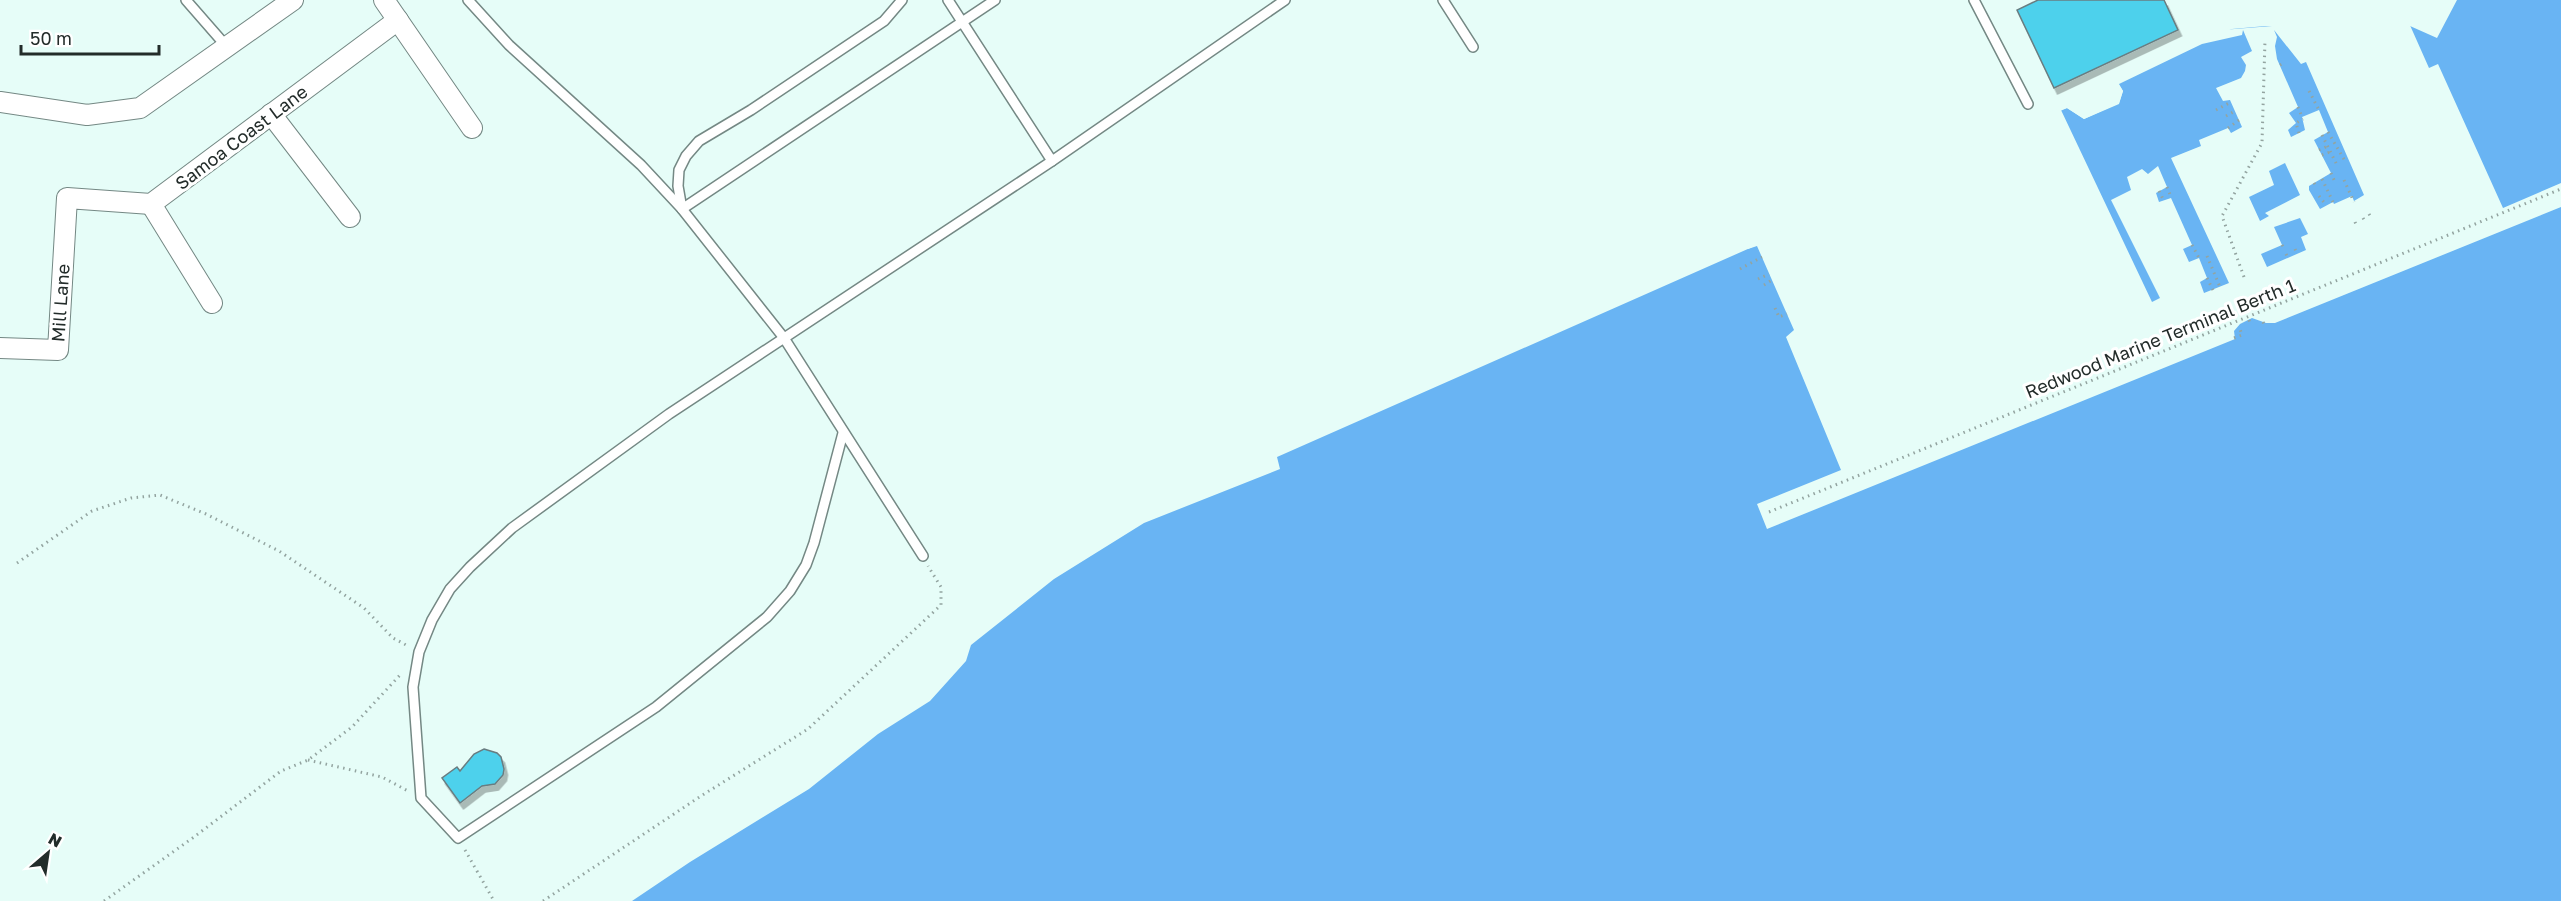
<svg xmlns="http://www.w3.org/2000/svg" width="2561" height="901" viewBox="0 0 2561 901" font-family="'Golos Text',sans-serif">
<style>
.water{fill:#69b4f3}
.pier{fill:#e6fdf8;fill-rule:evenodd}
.building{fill:#4dd1ec;stroke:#697d81;stroke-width:1.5;filter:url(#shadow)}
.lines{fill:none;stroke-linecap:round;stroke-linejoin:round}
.lane-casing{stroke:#748884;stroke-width:12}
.street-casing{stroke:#748884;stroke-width:22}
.path{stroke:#93a4a0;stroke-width:3;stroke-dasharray:1.5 4.5;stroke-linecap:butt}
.lane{stroke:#fff;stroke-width:9}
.street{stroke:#fff;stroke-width:20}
.labels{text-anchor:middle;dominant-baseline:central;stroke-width:6;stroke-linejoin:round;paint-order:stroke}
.street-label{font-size:18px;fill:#232c2a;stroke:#fff}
</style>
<defs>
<filter id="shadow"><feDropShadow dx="3.5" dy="6" stdDeviation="0" flood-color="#0004"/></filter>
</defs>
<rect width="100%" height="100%" fill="#e6fdf8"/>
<!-- water -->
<path class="water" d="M2457,0H2561V901H632L690,862L809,789L878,734L930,701L966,661L971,645L1054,579L1144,523L1280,469L1277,457L2067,108L2084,119L2119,104L2123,91L2113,76L2232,29L2266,26H2410L2437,38Z"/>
<!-- pier -->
<path class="pier" d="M2271,23H2409L2429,68L2438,64L2503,208L2561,183V207L2275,323H2266L2252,318L2240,324L2234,331L2235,339L1767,529L1757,504L1841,470L1786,337L1794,330L1757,246L1748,249L1747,246L2066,105L2085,115L2116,101L2119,91L2111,74L2222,30L2272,26ZM2243,30L2252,51L2241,57L2246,65L2245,71L2241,78L2216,88L2223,101L2230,100L2242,127L2231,133L2228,128L2199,140L2201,146L2171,158L2229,283L2204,293L2200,282L2207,278L2199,258L2189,262L2183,249L2192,245L2171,198L2159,202L2156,193L2167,187L2158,166L2148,174L2142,169L2127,177L2131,190L2111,200L2160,298L2152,302L2061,110L2067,108L2084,119L2119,103L2123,91L2119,84L2202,44L2242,35ZM2274,30L2301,64L2306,62L2364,195L2354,201L2352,196L2334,204L2333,202L2320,209L2309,190V186L2331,173L2314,140L2328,132L2319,110L2302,117L2305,130L2291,137L2288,130L2296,123L2289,113L2298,107L2277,59L2275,46L2277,37ZM2285,163L2300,195L2265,213L2269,216L2260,221L2249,197L2274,185L2269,171ZM2300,218L2308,234L2301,237L2306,250L2267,267L2261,254L2282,245L2274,227Z"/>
<!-- building -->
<g class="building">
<path d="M2038,0H2164L2178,30L2054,88L2017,10Z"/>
<path d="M484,749L497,753L501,757L504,769L503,775L495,784L482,786L460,803L442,778L457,767L460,771L474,754Z"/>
</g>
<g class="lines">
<!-- lane casing -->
<g class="lane-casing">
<g id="lane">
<path d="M186,0L227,47"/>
<path d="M468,0L509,45L641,165L682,209L784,338L923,556"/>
<path d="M902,0L884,21L751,110L699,141L686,156L679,170L678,186L682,209L995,0"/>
<path d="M948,0L1052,161"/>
<path d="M1443,0L1473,47"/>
<path d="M1974,0L2028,104"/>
<path d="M843,433L814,543L806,565L790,591L767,617L656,707L458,838L421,798L413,687L419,652L432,620L450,589L470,567L512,528L669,414L1052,161L1285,0"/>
</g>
</g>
<!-- street casing -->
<g class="street-casing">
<g id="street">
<path d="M384,0L472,128"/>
<path d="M0,102L87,115L140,108L293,0"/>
<path d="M271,114L350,217"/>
<path d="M151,204L212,303"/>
<path d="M0,348L58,350L67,198L151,204L398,20"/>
</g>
</g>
<!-- path -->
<g class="path">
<path d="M2280,65L2284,63"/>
<path d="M2309,91L2319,110"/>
<path d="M2298,107L2302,117"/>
<path d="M2216,110L2231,102"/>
<path d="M2226,116L2235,111"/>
<path d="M2228,128L2239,120"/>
<path d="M2328,132L2345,161"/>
<path d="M2299,133L2296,123L2303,119"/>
<path d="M2322,135L2337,165"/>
<path d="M2319,150L2328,146"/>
<path d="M2322,155L2330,152"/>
<path d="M2331,173L2335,182"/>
<path d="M2322,179L2334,204"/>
<path d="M2344,180L2354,202"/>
<path d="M2314,183L2316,186"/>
<path d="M2167,187L2171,197"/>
<path d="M2159,191L2164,201"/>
<path d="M2319,196L2326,205"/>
<path d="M2369,214L2372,219"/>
<path d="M2363,218L2366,223"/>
<path d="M2355,222L2357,227"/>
<path d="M2192,245L2199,258"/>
<path d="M2282,245L2284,248"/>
<path d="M2295,249L2297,254"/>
<path d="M2286,254L2288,258"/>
<path d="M2207,256L2220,287"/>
<path d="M1740,269L1762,257"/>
<path d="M2244,277L2222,216L2262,143L2265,40"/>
<path d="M2207,278L2213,290"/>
<path d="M1758,279L1769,274"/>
<path d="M1764,285L1772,280"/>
<path d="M1775,308L1779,317L1787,314"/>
<path d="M2249,320L2250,323"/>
<path d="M2263,322L2265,326"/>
<path d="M2234,338L2242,335L2239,326"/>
<path d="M1769,512L2561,189"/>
<path d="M17,563L92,511L131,498L160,495L206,514L279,551L364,608L393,638L408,646"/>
<path d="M308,760L382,777L408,791"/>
<path d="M465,850L494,901"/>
<path d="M104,901L194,837L281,771L308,760L352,727L400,675"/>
<path d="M543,901L701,796L808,729L941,605V587L928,566"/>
</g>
<!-- lane -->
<use href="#lane" class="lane"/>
<!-- street -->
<use href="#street" class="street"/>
</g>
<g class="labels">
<!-- street labels -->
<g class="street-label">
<text transform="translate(241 137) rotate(-37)">Samoa Coast Lane</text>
<text transform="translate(60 303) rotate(-86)">Mill Lane</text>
<text transform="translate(2160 338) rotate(-22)">Redwood Marine Terminal Berth 1</text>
</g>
</g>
<!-- north arrow -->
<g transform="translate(48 853) rotate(29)" stroke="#ffffff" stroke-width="4.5" paint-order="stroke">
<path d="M0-4.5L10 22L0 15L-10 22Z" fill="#232c2a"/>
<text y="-9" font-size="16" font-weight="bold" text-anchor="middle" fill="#232c2a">N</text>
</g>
<!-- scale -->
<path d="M21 45v9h138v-9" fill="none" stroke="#232c2a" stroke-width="3"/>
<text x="30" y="45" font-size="18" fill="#232c2a" stroke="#ffffff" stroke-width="4.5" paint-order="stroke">50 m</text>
</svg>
